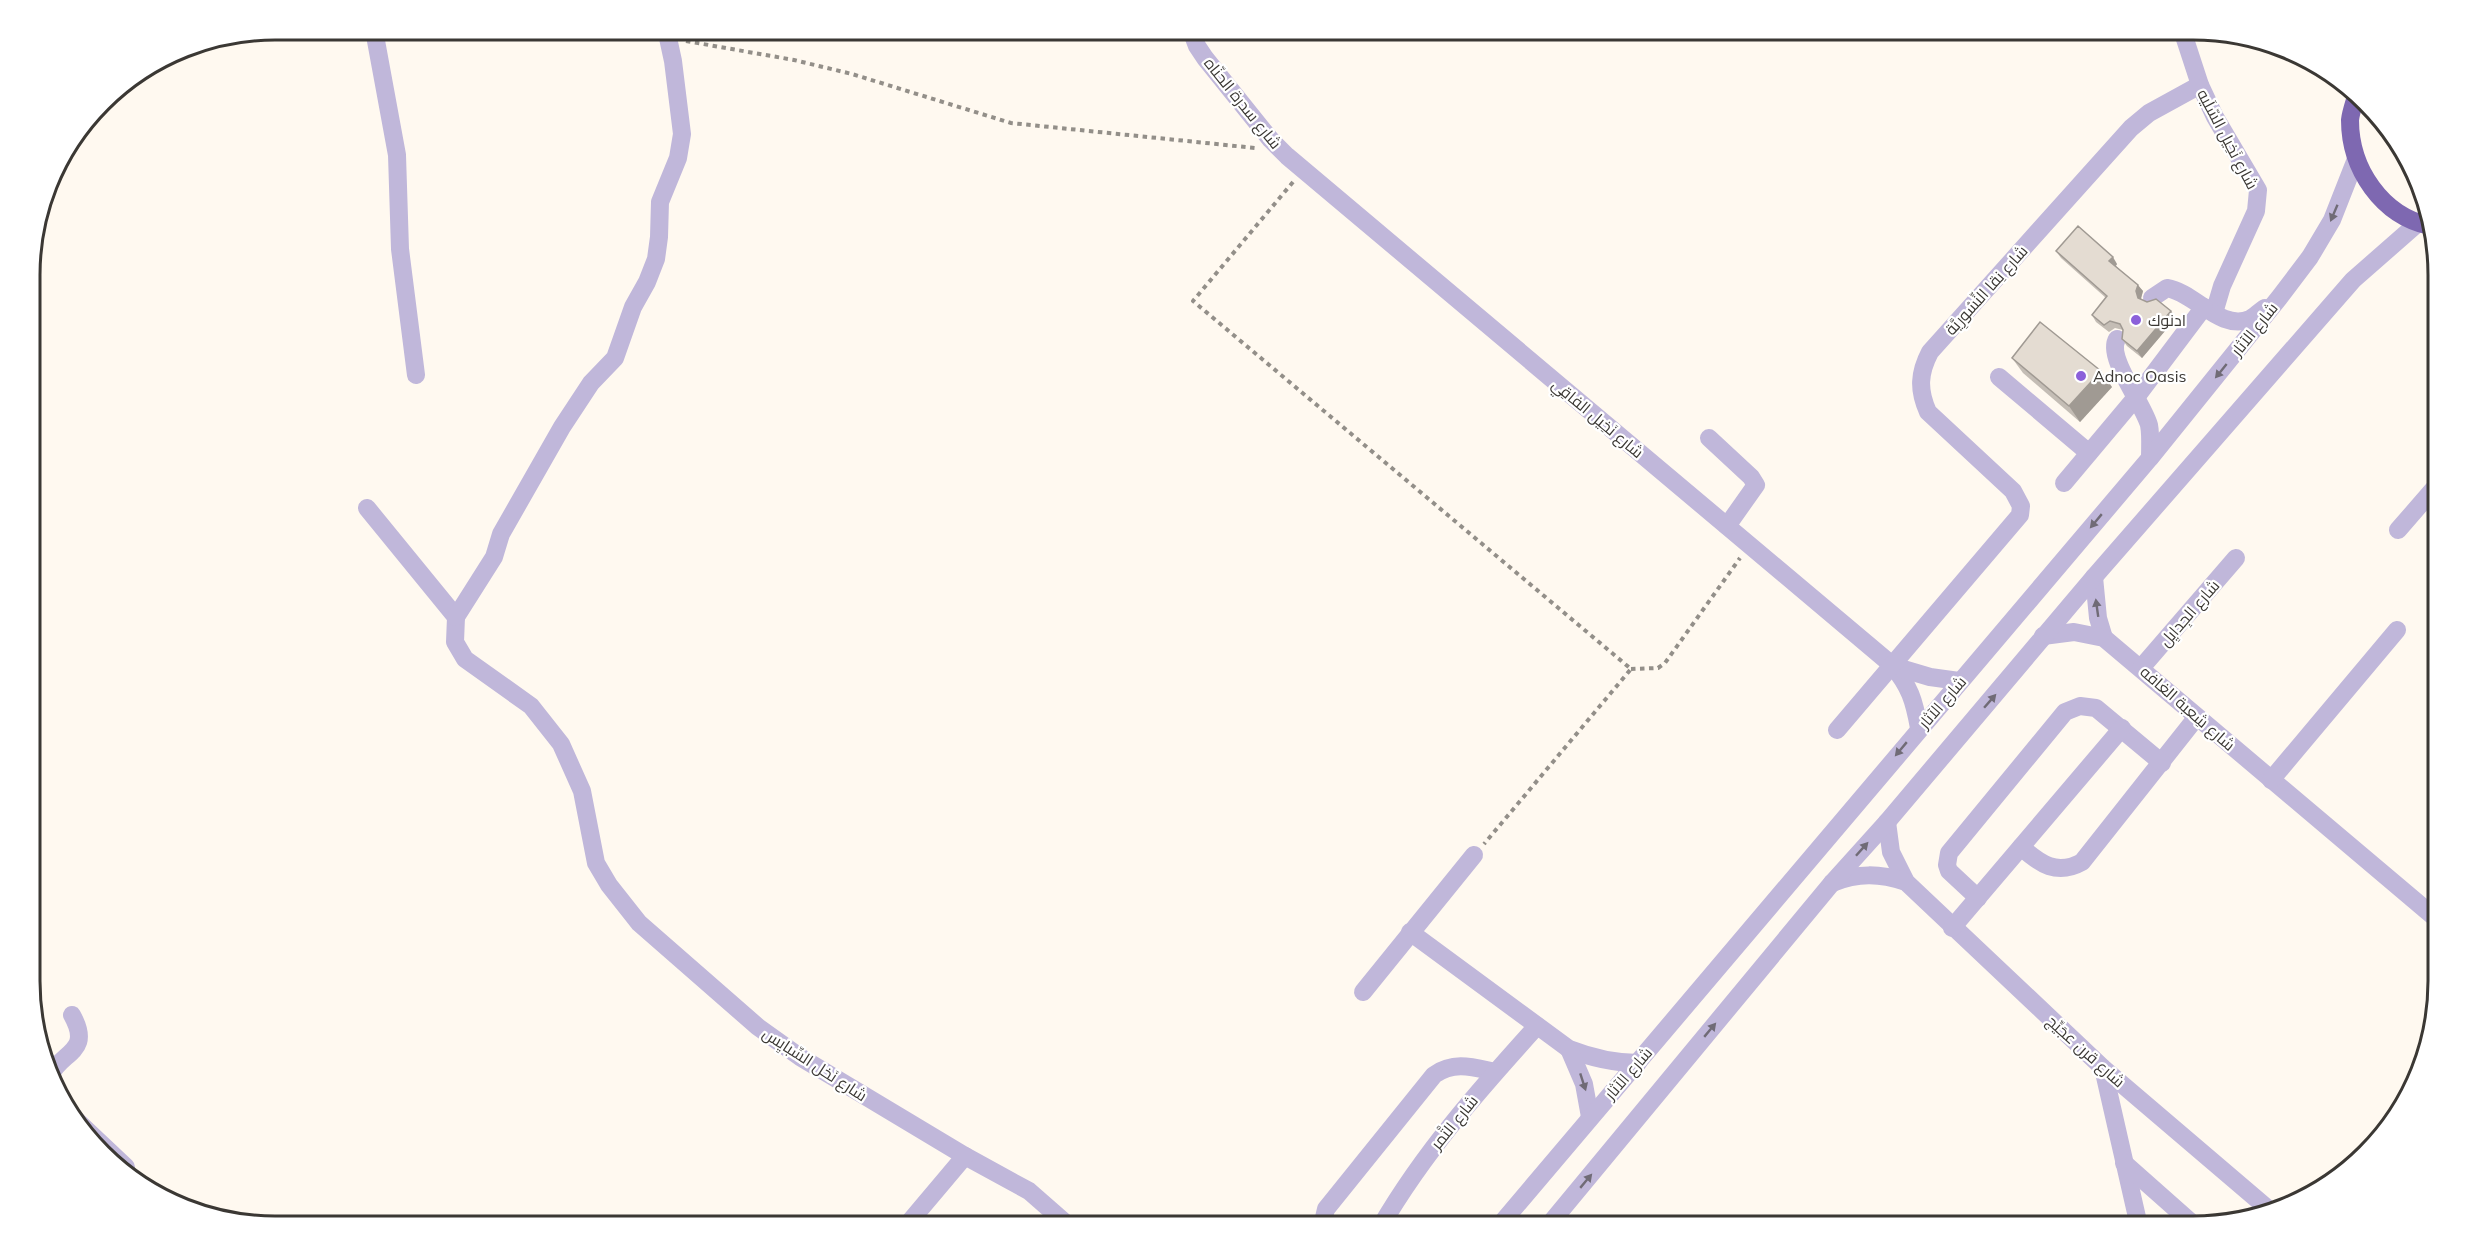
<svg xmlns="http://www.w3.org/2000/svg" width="2469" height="1256" viewBox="0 0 2469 1256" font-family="Mulish,Cairo,sans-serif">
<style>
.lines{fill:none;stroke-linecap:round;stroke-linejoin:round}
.path{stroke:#938f89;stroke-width:4;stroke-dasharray:4.5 4.5;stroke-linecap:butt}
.minor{stroke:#c0b7da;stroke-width:18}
.highway{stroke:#7e68b1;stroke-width:18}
.wall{fill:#c4bdb5}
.shaded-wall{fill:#a09a93}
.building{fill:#e4dcd2;stroke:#a09a93;stroke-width:1.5}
.oneway{fill:#706b76}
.poi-dot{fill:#8b60da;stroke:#fff;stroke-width:2}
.labels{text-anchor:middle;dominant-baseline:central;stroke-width:4.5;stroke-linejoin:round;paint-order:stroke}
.street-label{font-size:16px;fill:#3b3834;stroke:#fff}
.poi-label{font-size:16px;fill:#3b3834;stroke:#fff;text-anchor:start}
.rim{fill:none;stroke:#3b3834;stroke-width:3}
</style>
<rect width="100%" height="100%" fill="#fff9f0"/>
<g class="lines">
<!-- path -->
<g class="path">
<path d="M686,41L794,60L852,74L1011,123L1255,148"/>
<path d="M1293,182L1193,301L1631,669L1484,844"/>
<path d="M1631,669L1658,668L1665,663L1740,558"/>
</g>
<!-- minor -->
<g class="minor">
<path d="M374,30L397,155L400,249L416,375"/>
<path d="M1191,30L1197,46L1205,58L1271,140L1287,156L1892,665C1910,687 1914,700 1919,728"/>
<path d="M2182,30L2200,85L2215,117L2258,190L2256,211L2222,286L2214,313"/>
<path d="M2152,298L2167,288C2194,292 2221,332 2250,319C2255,316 2260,311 2265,308"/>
<path d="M2117,339C2106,357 2143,403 2149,425C2151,435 2150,447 2150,458"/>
<path d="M1999,377L2089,453"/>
<path d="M1709,438L1751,477L1756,485L1727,526"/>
<path d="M2064,483L2137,396L2204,307"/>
<path d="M367,508L456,617L455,642L465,659L531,706L561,744L582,791L596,863L609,885L639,923L758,1027L800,1057L965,1156L1029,1191L1069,1226"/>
<path d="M2398,530L2438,484"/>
<path d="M2094,577L2098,618L2104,638"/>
<path d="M456,617L494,557L501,534L562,427L591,383L615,358L633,307L647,282L656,259L659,237L660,202L678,158L682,134L673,61L668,38L675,30"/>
<path d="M2043,636L2074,632L2104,638L2439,921"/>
<path d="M1893,666L1930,677L1959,681"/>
<path d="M2141,668L2236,558"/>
<path d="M1837,730L2020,515L2021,506L2013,491L1928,412C1918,390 1919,373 1930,352L2131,128L2149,113L2200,85"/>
<path d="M2271,780L2397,630"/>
<path d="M1887,822L1891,852L1906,882L2103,1068L2273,1213"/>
<path d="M2021,847C2040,864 2057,876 2082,862L2196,718"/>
<path d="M1832,883C1858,873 1879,873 1906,882"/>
<path d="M1978,898L1949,871L1947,865L1949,853L2065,712L2080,706L2096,708L2162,763"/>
<path d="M1952,928L2122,728"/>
<path d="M1410,932L1569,1049C1592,1058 1613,1063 1638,1063"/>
<path d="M1363,992L1474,855"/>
<path d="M1569,1049L1584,1084L1590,1117"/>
<path d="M2103,1068L2139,1226"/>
<path d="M50,1076C61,1051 93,1053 72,1015"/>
<path d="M74,1118L126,1167"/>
<path d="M2124,1163L2194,1225"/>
<path d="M906,1226L965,1156"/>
<path d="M1322,1226L1326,1209L1434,1075C1454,1061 1472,1067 1495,1072"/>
<path d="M1381,1226C1424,1152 1480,1089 1537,1026"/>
<path d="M1499,1226L2150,458L2279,298L2310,257L2332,220L2356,159"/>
<path d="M1548,1226L1832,883L1887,822L2094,577L2353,280L2418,223"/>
</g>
<!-- highway -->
<path class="highway" d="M2357,93C2355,101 2351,111 2350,120C2350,169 2382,216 2430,226"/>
</g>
<!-- wall -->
<g class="wall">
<path d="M2056,251L2117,264L2116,266L2143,291L2141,299L2176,318L2142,358L2127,346L2122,339L2123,330L2115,328L2109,332L2096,322L2092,315L2106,298L2061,258Z"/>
<path d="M2012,358L2112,387L2080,422L2023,373Z"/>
</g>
<!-- shaded-wall -->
<g class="shaded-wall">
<path d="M2113,257L2117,264L2114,268L2109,261Z"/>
<path d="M2138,285L2143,291L2141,298L2143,305L2138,298L2136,291Z"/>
<path d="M2171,311L2176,318L2142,358L2137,351Z"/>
<path d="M2101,371L2112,387L2080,422L2069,406Z"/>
</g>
<!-- building -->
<g class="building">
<path d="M2078,226L2113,257L2109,261L2138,285L2136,291L2138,298L2147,302L2156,299L2171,311L2137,351L2122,339L2123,330L2120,324L2110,321L2104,325L2092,315L2107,296L2056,251Z"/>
<path d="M2040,322L2101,371L2069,406L2012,358Z"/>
</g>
<!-- one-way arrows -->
<defs><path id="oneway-solid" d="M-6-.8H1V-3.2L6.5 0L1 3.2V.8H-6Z" transform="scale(1.5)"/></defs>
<g class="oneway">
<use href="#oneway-solid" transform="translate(2334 213) rotate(113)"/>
<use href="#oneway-solid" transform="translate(2221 371) rotate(129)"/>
<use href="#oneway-solid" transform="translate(2096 521) rotate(130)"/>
<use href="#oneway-solid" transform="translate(2097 608) rotate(-98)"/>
<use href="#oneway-solid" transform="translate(1990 701) rotate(-49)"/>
<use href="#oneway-solid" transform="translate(1901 749) rotate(130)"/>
<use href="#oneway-solid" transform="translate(1862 849) rotate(-48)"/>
<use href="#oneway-solid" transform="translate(1710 1030) rotate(-50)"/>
<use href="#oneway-solid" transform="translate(1583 1082) rotate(72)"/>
<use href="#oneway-solid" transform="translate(1586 1181) rotate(-50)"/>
</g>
<!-- markers -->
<g class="poi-dot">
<circle cx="2136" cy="320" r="6"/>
<circle cx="2081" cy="376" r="6"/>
</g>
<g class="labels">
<!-- street labels -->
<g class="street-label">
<text transform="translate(1243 103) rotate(51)">شارع سدرة الحنّاه</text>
<text transform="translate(2228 139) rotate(62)">شارع نَخِيل السّلَيه</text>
<text transform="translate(1986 290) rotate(-48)">شارع نِقا النِّسُورِيَّة</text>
<text transform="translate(2254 329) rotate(-51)">شارع الآثار</text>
<text transform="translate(1598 418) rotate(40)">شارع نَخِيل الفاقِي</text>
<text transform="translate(2189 613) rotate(-49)">شارع الجِدايِل</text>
<text transform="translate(1942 702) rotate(-49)">شارع الآثار</text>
<text transform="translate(2188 708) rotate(41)">شارع شِعبة الغافه</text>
<text transform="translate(2086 1051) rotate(42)">شارع قرن عجَيِّج</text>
<text transform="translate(815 1064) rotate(33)">شارع نَخل السِّبايِس</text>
<text transform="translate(1628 1073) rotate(-49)">شارع الآثار</text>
<text transform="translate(1454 1122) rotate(-51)">شارع التَّمر</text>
</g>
<!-- poi labels -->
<g class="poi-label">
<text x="2148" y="320">ادنوك</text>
<text x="2093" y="376">Adnoc Oasis</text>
</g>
</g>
<!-- crop -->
<path d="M0 0H2469V1256H0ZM275 40H2193A235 235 0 0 1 2428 275V981A235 235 0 0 1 2193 1216H275A235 235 0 0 1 40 981V275A235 235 0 0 1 275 40Z" fill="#fff" fill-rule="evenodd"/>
<path class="rim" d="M275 40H2193A235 235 0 0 1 2428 275V981A235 235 0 0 1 2193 1216H275A235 235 0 0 1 40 981V275A235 235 0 0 1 275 40Z"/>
</svg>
